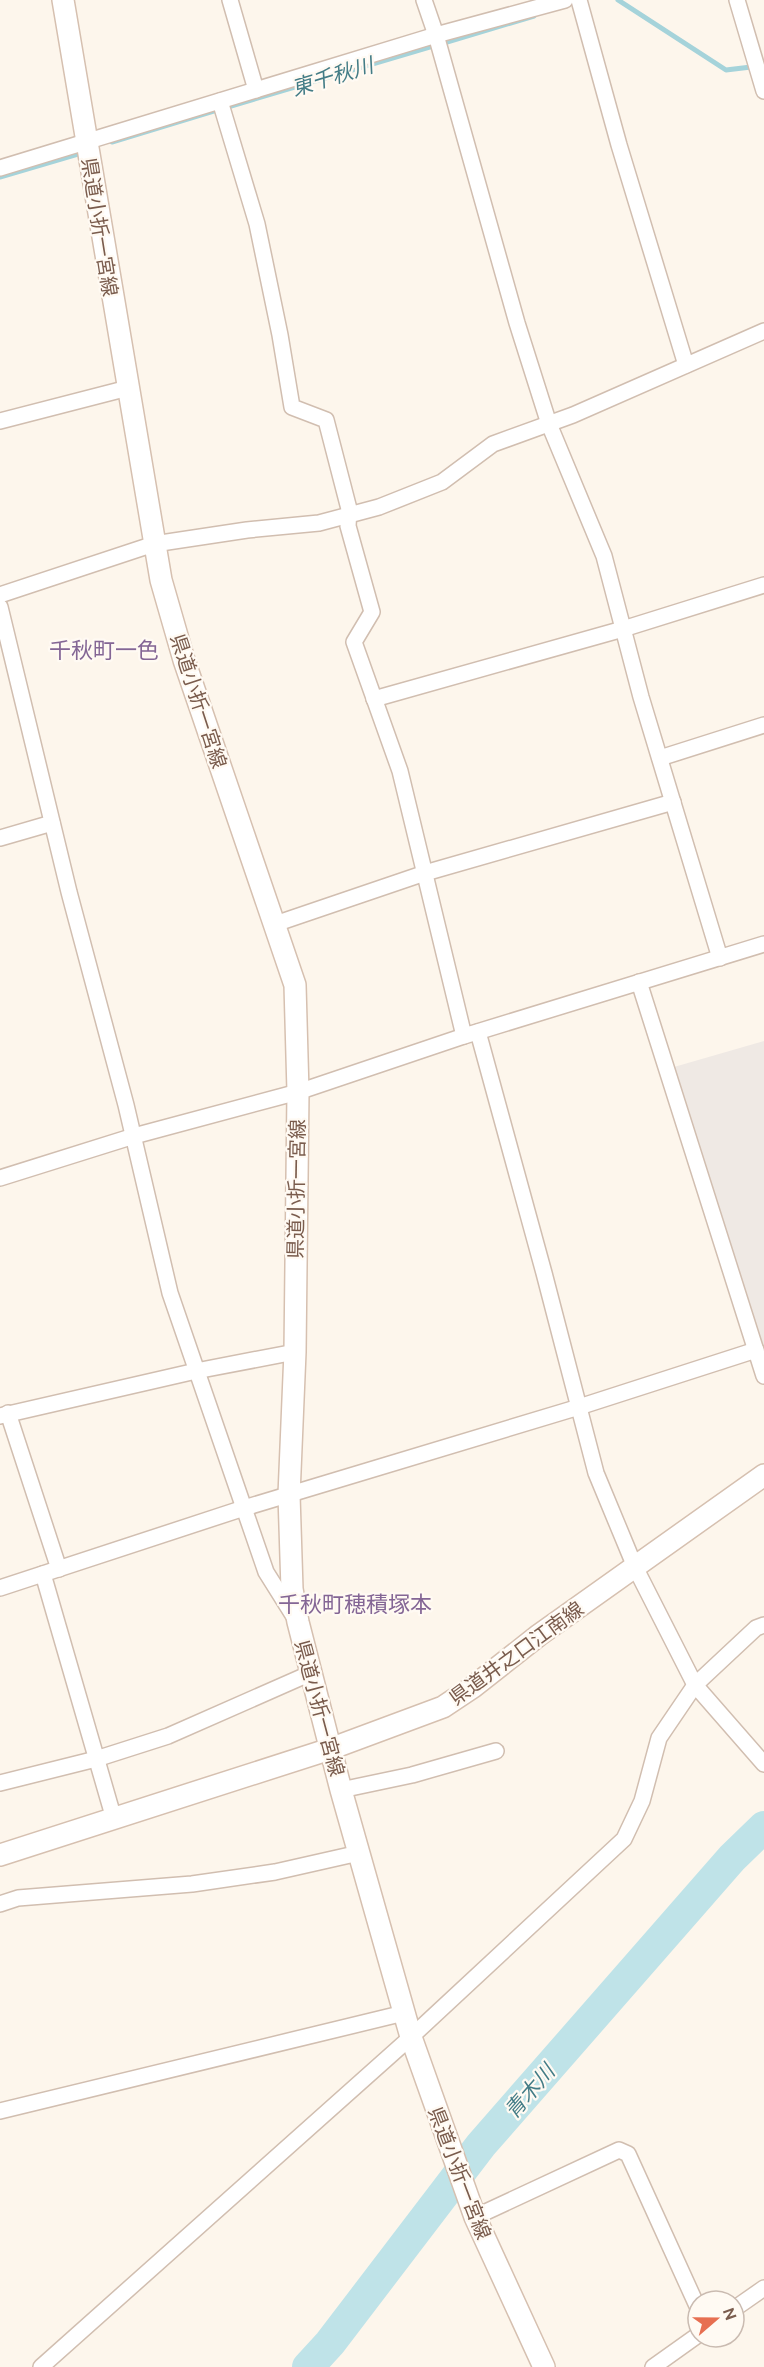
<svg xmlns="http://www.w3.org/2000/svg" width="764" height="2367" viewBox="0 0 764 2367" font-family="Ubuntu,'Noto Sans JP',sans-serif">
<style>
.industrial{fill:#efe9e4}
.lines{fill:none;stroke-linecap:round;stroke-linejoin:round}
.stream{stroke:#a5d3da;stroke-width:5}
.river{stroke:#bfe3e8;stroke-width:32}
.street-casing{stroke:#d1beb0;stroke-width:18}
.secondary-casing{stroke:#d6c0b0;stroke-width:24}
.street{stroke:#fff;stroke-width:15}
.secondary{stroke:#fff;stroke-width:21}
.labels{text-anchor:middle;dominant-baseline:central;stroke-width:4.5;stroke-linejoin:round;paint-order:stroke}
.street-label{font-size:20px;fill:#7a5c4d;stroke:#fffaf3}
.water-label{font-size:21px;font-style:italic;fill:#437c86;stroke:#fffaf3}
.quarter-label{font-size:22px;fill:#846695;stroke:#fffaf3}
</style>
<rect width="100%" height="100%" fill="#fdf6ec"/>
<!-- industrial -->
<path class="industrial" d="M764,1041V1364L674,1067Z"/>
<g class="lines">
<!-- stream -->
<g class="stream">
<path d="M618,0L726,70L751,67"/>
<path d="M447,42L534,16"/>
<path d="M231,106L433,46"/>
<path d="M112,142L217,110"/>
<path d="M0,177L78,154"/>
</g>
<!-- river -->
<path class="river" d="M308,2367L330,2343L481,2145L732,1858L764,1827"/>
<!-- street casing -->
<g class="street-casing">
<g id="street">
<path d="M230,0L256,90"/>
<path d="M424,0L436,35L517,323L549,424L604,556L641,697L720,958"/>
<path d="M579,0L619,145L686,365"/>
<path d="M737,0L764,91"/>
<path d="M220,101L257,224L280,335L292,407L326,420L349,509L348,526L372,612L354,642L400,771L464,1036"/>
<path d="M0,168L436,35L565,0"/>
<path d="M0,421L128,388"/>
<path d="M0,595L154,544L247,530L319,523L379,507L442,482L493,444L573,415L764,331"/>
<path d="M0,607L69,892L126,1105L170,1293L266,1572L293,1615"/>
<path d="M374,699L623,629L764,585"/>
<path d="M660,758L764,725"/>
<path d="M0,838L52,823"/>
<path d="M275,924L425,873L673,802"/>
<path d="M639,982L764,1376"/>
<path d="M478,1032L544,1273L596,1473L635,1567L695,1685L764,1764"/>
<path d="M0,1178L134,1136L298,1092L464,1036L764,944"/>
<path d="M8,1413L59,1569"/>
<path d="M0,1416L196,1371L295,1352"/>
<path d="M43,1574L114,1819"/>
<path d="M0,1588L244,1508L579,1407L756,1350"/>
<path d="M0,1783L96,1759L168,1736L311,1673"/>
<path d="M341,1790L412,1775L496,1751"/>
<path d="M0,1904L18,1898L192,1884L275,1872L359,1853"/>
<path d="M0,2111L404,2013"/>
<path d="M475,2217L619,2150L628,2154L698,2308"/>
<path d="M734,2309L764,2288"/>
<path d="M41,2367L411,2037L624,1839L642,1801L659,1738L695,1685L756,1628L764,1625"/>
<path d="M653,2367L698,2335"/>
</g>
</g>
<!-- secondary casing -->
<g class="secondary-casing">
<g id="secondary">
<path d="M63,0L161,580L184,660L295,985L298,1092L295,1352L289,1495L292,1589L298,1622L341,1790L411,2037L475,2217L544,2367"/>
<path d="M0,1855L330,1749L443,1707L473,1687L539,1635L764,1475"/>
</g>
</g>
<!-- street -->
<use href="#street" class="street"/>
<!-- secondary -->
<use href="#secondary" class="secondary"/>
</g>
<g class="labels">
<!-- street labels -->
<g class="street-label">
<text transform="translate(100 227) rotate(81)">県道小折一宮線</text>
<text transform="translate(199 701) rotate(72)">県道小折一宮線</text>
<text transform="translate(296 1189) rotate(-89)">県道小折一宮線</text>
<text transform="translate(516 1653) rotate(-36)">県道井之口江南線</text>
<text transform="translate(320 1708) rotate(75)">県道小折一宮線</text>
<text transform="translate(460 2173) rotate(69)">県道小折一宮線</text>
</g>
<!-- water labels -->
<g class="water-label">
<text transform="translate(332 76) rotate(-17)">東千秋川</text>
<text transform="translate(529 2091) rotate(-49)">青木川</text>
</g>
<!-- quarter labels -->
<g class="quarter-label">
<text x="104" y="649">千秋町一色</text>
<text x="355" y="1603">千秋町穂積塚本</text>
</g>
</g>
<!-- north arrow -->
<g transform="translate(716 2319) rotate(70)"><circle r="28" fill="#fffaf3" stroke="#cabbb1" stroke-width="1.5"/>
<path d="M0-4.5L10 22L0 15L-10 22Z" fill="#e76f51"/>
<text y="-9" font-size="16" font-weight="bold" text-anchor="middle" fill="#7a5c4d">N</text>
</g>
</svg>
